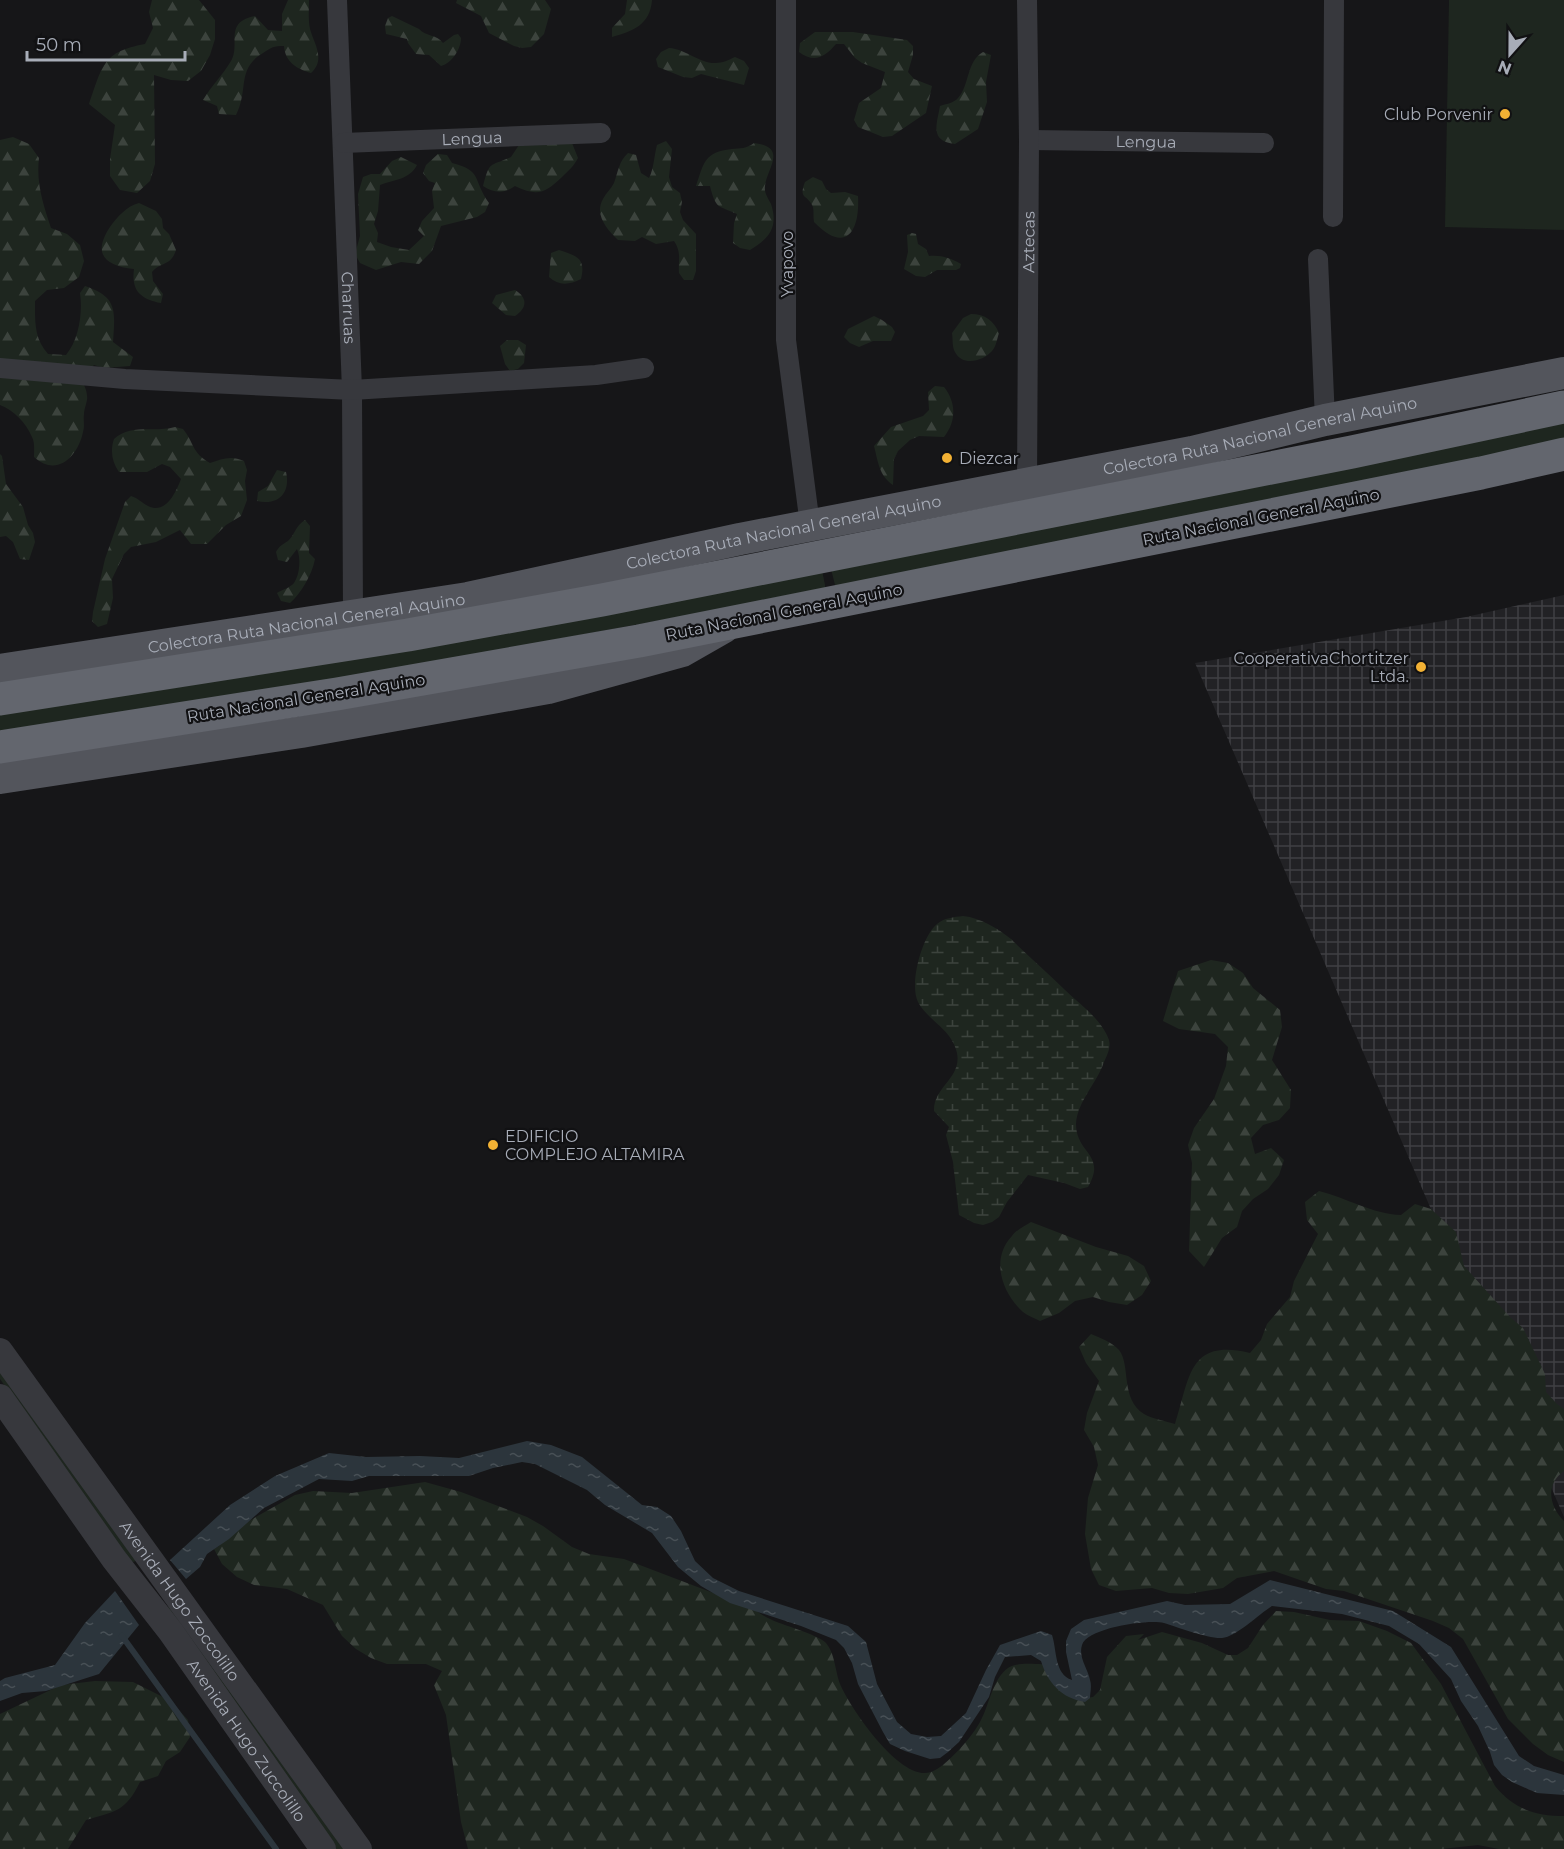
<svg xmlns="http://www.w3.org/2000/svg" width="1564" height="1849" viewBox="0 0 1564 1849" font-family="Montserrat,sans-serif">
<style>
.industrial{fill:url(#industrial-grid)}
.grass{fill:#1e261f}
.forest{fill:url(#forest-firs)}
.wetland{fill:url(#wetland-marsh)}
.water{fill:url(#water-ripples)}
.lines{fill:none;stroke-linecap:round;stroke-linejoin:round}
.stream{stroke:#2c353c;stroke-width:6}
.minor{stroke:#37383d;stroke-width:20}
.tertiary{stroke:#37383d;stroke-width:26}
.primary{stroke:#53555c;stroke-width:32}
.motorway{stroke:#63666e;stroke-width:33}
.poi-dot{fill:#f2b134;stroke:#111113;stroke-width:2}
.labels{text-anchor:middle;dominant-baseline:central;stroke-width:4.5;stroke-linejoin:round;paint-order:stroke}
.poi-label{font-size:16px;fill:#a8adb8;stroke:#111113;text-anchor:end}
.street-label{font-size:16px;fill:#a8adb8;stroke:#111113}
</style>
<defs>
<pattern id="industrial-grid" width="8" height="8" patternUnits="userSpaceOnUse" patternTransform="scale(1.5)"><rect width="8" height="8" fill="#222225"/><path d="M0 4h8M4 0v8" fill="none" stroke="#3f3f43"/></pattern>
<pattern id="forest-firs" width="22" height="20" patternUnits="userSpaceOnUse" patternTransform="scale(1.5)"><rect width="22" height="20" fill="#1e261f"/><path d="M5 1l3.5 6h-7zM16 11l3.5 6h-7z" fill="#3c433d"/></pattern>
<pattern id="wetland-marsh" width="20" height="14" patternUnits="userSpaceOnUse" patternTransform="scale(1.5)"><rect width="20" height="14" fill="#1e261f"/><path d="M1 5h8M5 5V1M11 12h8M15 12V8" fill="none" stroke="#3c433d"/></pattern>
<pattern id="water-ripples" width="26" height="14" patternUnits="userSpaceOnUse" patternTransform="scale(1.5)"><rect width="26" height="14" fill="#2c353c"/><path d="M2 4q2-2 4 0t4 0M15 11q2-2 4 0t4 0" fill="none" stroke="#485056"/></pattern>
</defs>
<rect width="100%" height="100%" fill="#161618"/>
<!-- industrial -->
<path class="industrial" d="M1564,595V1517L1195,663L1466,617Z"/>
<!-- grass -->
<g class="grass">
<path d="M1449,0H1564V230L1445,227Z"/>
<path d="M1564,420V441L836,589L831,569Z"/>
<path d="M822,570L826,590L356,676L0,731V710Z"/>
<path d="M0,1367L136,1560L134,1562L130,1561L0,1379Z"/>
<path d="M170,1606L344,1849H336L166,1611V1608Z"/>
</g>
<!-- forest -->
<g class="forest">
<path d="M152,0H199L215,20V39L210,55L201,71L188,81L171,80L154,75L155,164L150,181L137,193L120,190L110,176V159L115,125L89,104C103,65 102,52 145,44L153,28L149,12Z"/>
<path d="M288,0H309C309,9 308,19 310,29C314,44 326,59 311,73C297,69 285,62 284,46C273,46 272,47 263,53C236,69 249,90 236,115L219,114L217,106L203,100C211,86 223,75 231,61C241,45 223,22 255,16L268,30L282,31V14Z"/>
<path d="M457,0H545L551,9L544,34L531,47L522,48L514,46L489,33L481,16L456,3Z"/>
<path d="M627,0H652C650,25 633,31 612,37V28L625,14Z"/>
<path d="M392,16L419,29C426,37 437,34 443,43L454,35L458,34L461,38C461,49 452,63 441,66L429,55L416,54L408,43L407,39L386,34L385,26L388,18Z"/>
<path d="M815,32H853L907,40L913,46V55L908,72L914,79L932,86L926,113L892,136L883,137L858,127L854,120L859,103L881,88L885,72L862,63L855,58L844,44H836C824,58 814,63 799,52L800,43Z"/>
<path d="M669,48C686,49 700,64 716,63C722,63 729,60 735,57L744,61L749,68L744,85L701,74L692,78L683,77L658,67L656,59L661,52Z"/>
<path d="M983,52L991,55L986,82L987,102L978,129L955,144C929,141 937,124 940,106C946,104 954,103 958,98C970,85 966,62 983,52Z"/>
<path d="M525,136L572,143L578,158C574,166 569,170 562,177C545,193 538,197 515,186C504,194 494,193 483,186C490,160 489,167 511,157Z"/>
<path d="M13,137L29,144L39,158C36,183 43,204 51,228L67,234L80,245L84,261L79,277L64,288L47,290L35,301C35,322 34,338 48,354L66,355C79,340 83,312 80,293L85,286C118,297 115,311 113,342L133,357L130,366L104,368L94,365L81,378C83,383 87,390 87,396C88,401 84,408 84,414C83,420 85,426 83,432C78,456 57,478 34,457C34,451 35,442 32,437C26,423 14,410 0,405V140Z"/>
<path d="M666,141L672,149L669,177L672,187L680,193L682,202L680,212L683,220L696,234V271L693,280H684L679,273C678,260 682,253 674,241L656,244L642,237L635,241L618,240C607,229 594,215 603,199C606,193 611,189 614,183C618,172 619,161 628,153L636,155L641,173L649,178C654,168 654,156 657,145Z"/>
<path d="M754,143C789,147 766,170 765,186C764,193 768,198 771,204C779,228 768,239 750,250L740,248L733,243L734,223L737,214C718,205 716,210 710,186H696C704,163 704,152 732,149C741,148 746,149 754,143Z"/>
<path d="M438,154L447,155L452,163C483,171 472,179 489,203L485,212L477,217L441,226L432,251L419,264L401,262L376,270L360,263L355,254L360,236L358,194L363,177L371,174H380L392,161L401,157L417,165C409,180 395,179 380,185L378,211L374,224L378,233L377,242L391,247L409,250L424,236L418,230L422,221L434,208L432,191L435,183L429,181L423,173L426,165Z"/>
<path d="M813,177L822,181L826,189L831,193L845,192L858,196C860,233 845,254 814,222C813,217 814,211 813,207C808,194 798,200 805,182Z"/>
<path d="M139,203L156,211L162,219L163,228L169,234L176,250C171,266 162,261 152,272L153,281L163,294L161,303C141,299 131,291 134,269C105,266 92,254 110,227C117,217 127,206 139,203Z"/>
<path d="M912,233L916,234L918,244L926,249L929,256C942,255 950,258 961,264L960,268L956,270H937L925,277L916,276L904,269L908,252L907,235Z"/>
<path d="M559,250C577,256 586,258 581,279C569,285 559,286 549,277L551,253Z"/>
<path d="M515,290C528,298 527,308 515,316L506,315L492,303L496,295Z"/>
<path d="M971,314C985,314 994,321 999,333C997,339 996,347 992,351C983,361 963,367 955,352C952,347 953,339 952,333L963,318Z"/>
<path d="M874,316L882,320L892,327L895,332L891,341H873L859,347L850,343L844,337L848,329Z"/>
<path d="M507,340H518L526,345L524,363L518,369L510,371L505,364L500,346Z"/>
<path d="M935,386L944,387C956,402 957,421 944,437L919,436L910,440L898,451L894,459L893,485C879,476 878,461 874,446L891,427L923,416L929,410L928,392Z"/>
<path d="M175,427L183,429C195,444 191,452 210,463C222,459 231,455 244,461L247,470L245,481L247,500L241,516L226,525L207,544H191L180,530L156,542L131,547L124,554L112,579L113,598L107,624L98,627L92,621L93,612L105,559L125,502L131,496C138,498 142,503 148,506C166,515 176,492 181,479L170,467L162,464L147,472H119C112,462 110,451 114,439C131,423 154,433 175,427Z"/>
<path d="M0,454L2,456L6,484L23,507L28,525L33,533L35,542L29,560L20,559L13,542L6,536L0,537Z"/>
<path d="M277,470L286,472C291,493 278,506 257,501L258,492L268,486Z"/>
<path d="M305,520L310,526L309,553L315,559C312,575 301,593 290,603L281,601L277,593C282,590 291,587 294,583C300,574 301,558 297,549L287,562L278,560L276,552C280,545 282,545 288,541C295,535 295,526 305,520Z"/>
<path d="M1211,960L1228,963L1243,973L1253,988L1280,1010L1282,1027L1272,1060L1291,1090L1290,1108L1279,1120L1263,1125L1251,1138L1255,1154L1271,1148L1284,1160L1279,1175L1268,1189L1253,1199L1242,1211L1237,1227L1222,1238L1204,1267L1189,1251L1192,1163L1188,1145L1194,1128L1214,1099L1226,1066L1228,1047L1215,1034L1179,1029L1163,1021L1178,971Z"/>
<path d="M1319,1191C1347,1198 1372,1214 1401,1215L1415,1204L1431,1209L1456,1232L1464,1266L1510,1317L1523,1328L1545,1374L1546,1392L1557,1404L1564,1409V1471C1545,1484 1549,1506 1564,1521V1762L1548,1755L1533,1744L1508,1719L1463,1639L1449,1628L1433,1621L1344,1591L1326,1589L1274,1571L1237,1578L1223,1588L1188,1594L1169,1593L1152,1588L1116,1591L1099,1585L1091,1569L1085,1534L1088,1498L1098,1465L1094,1447L1084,1430L1087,1413L1099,1381L1086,1363L1079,1347L1091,1334C1100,1338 1112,1342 1119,1350C1131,1365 1120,1399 1144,1414C1152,1419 1166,1421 1175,1424C1190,1378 1188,1338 1250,1353L1261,1340L1267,1324L1290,1297L1294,1281L1318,1234L1307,1220L1305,1202Z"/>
<path d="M1031,1222L1096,1247L1128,1256L1144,1266L1151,1281L1142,1295L1127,1305L1109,1302L1093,1297L1075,1301L1059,1313L1040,1321C1035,1318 1028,1316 1023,1312C1002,1293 990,1259 1012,1236C1016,1230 1025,1226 1031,1222Z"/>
<path d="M425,1482L461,1492L527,1517L543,1526L572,1547L589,1554L624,1559L750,1607C757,1611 763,1616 770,1619C782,1625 816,1634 825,1642C835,1652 835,1671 840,1684C850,1708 901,1783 931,1772C946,1767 974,1735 981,1720C990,1703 992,1680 1008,1668C1019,1661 1041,1665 1053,1665L1064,1681L1085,1698L1093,1697L1100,1690L1107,1657L1126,1636L1144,1634L1138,1640L1162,1632L1202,1643L1228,1655H1237L1248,1648L1263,1625L1276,1611L1294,1612L1330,1620L1359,1621L1387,1631L1411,1643L1441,1684L1495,1786C1514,1809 1535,1816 1564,1816V1849H1499L1478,1845L1441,1849H468L461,1822L446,1715L434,1685L442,1671L426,1664H387L371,1658L356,1649L342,1636L323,1605L287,1589L254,1585L237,1577L222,1564L214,1549L219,1546L231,1531L295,1495L313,1491L352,1493Z"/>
<path d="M95,1681L133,1682L163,1697L177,1708L188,1720L190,1737L180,1752L166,1761L158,1776L140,1782C125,1812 116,1811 86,1820L68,1849H0V1714L61,1685Z"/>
</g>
<!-- wetland -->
<path class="wetland" d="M963,916C981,918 997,928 1011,939C1028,956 1047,972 1064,989C1080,1005 1101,1018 1109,1040C1111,1048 1107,1055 1104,1062C1097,1083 1077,1102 1076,1124C1076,1154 1107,1154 1088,1187L1080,1189L1064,1183L1028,1175L1007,1202L999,1217L992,1222L983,1225L974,1223L959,1215L953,1162L946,1135L949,1127L934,1111C933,1087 962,1078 957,1053C952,1029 928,1021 918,1002C909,984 922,936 937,924C944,918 954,917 963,916Z"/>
<!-- water -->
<g class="water">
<path d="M527,1441L551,1445L582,1457L642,1505L657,1507L671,1516L681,1531L695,1561L713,1578L739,1591L848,1626L866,1642L877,1684L897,1722L911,1734L927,1737L941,1736L966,1713L986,1670L1000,1645L1041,1631L1052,1635C1057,1650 1054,1674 1072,1680L1066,1652V1641L1071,1629L1084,1620L1167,1601L1185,1605L1230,1604L1270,1580L1393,1611L1451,1647L1519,1756L1534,1766L1564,1775V1795L1537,1793L1512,1782L1502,1775L1494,1765L1490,1752L1478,1726L1461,1701L1451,1679L1419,1644L1389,1626L1342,1614L1272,1606C1259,1614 1236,1637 1222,1638C1209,1639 1177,1627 1164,1623C1148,1619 1087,1628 1082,1645C1078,1657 1088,1669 1090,1680C1092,1686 1090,1693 1090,1698L1085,1702C1061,1698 1048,1683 1041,1661L1031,1655L1005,1657L995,1677L989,1697L959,1742L948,1752L940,1758L930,1759L905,1751L890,1744L883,1732L858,1684L852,1663L844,1648L836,1640L801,1626L730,1603L701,1586L678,1567L652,1533L605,1505L587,1490L535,1464L522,1462L493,1468L469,1476H369L352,1481L319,1479L264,1508L229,1539L207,1554L200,1567L186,1579L170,1560L230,1505L275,1476L329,1453L366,1457L420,1456L459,1458Z"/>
<path d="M115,1591L139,1625L99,1674L46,1691L22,1693L0,1701V1681L5,1678L55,1665L85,1623Z"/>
</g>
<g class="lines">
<!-- stream -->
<path class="stream" d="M122,1636L276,1849"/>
<!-- minor -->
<g class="minor">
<path id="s1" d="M337,0L352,390L353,615"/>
<path d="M786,0V340L810,525"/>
<path id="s2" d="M1029,140L1264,143"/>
<path id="s3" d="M343,143L601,133"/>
<path d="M1333,217L1334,0"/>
<path d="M1318,259L1325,420"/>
<path d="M0,368L125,379L352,390L596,375L644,368"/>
<path id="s4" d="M1027,484L1029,140L1027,0"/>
</g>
<!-- tertiary -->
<g class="tertiary">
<path id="s5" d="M0,1351L359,1849"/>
<path id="s6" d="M0,1397L114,1559L171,1632L323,1849"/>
</g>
<!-- primary -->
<g class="primary">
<path id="s7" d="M0,670L468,598L740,539L1192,452L1325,420L1564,373"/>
<path d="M0,778L301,732L548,688L682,651L724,627"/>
</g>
<!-- motorway -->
<g class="motorway">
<path d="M0,699L408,635L602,600L1352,452L1564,407"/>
<path d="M0,747L337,694L639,641L1481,473L1564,454"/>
</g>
</g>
<!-- markers -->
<g class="poi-dot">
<circle cx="1505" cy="114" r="6"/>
<circle cx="947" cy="458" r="6"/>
<circle cx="1421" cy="667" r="6"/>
<circle cx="493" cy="1145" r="6"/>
</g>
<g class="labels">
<!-- poi labels -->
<g class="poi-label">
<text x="1493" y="114">Club Porvenir</text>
<text x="959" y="458" text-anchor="start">Diezcar</text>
<text x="1409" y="658">CooperativaChortitzer<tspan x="1409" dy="18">Ltda.</tspan></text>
<text x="505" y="1136" text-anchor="start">EDIFICIO<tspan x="505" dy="18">COMPLEJO ALTAMIRA</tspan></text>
</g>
<!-- street labels -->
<g class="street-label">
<text stroke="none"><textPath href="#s3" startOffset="129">Lengua</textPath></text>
<text stroke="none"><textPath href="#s2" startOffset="117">Lengua</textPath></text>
<text stroke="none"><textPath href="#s4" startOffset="242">Aztecas</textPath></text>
<text transform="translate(787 264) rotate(-90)">Yvapovo</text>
<text stroke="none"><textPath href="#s1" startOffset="308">Charruas</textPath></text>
<text stroke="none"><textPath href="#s7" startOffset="1282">Colectora Ruta Nacional General Aquino</textPath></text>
<text transform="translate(1261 517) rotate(-11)">Ruta Nacional General Aquino</text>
<text stroke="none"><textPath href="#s7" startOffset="796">Colectora Ruta Nacional General Aquino</textPath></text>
<text transform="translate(784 612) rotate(-11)">Ruta Nacional General Aquino</text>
<text stroke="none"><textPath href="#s7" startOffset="310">Colectora Ruta Nacional General Aquino</textPath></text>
<text transform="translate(306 698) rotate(-9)">Ruta Nacional General Aquino</text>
<text stroke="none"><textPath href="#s5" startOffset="308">Avenida Hugo Zoccolillo</textPath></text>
<text stroke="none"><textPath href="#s6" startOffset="423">Avenida Hugo Zuccolillo</textPath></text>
</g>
</g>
<!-- north arrow -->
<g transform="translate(1510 54) rotate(201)" stroke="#111113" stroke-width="4.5" paint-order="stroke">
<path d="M0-4.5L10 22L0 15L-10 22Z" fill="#a8adb8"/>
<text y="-9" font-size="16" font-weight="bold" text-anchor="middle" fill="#a8adb8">N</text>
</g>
<!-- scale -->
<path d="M27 51v9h158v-9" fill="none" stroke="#a8adb8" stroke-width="3"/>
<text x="36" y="51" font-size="18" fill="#a8adb8" stroke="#111113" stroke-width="4.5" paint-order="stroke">50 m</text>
</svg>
